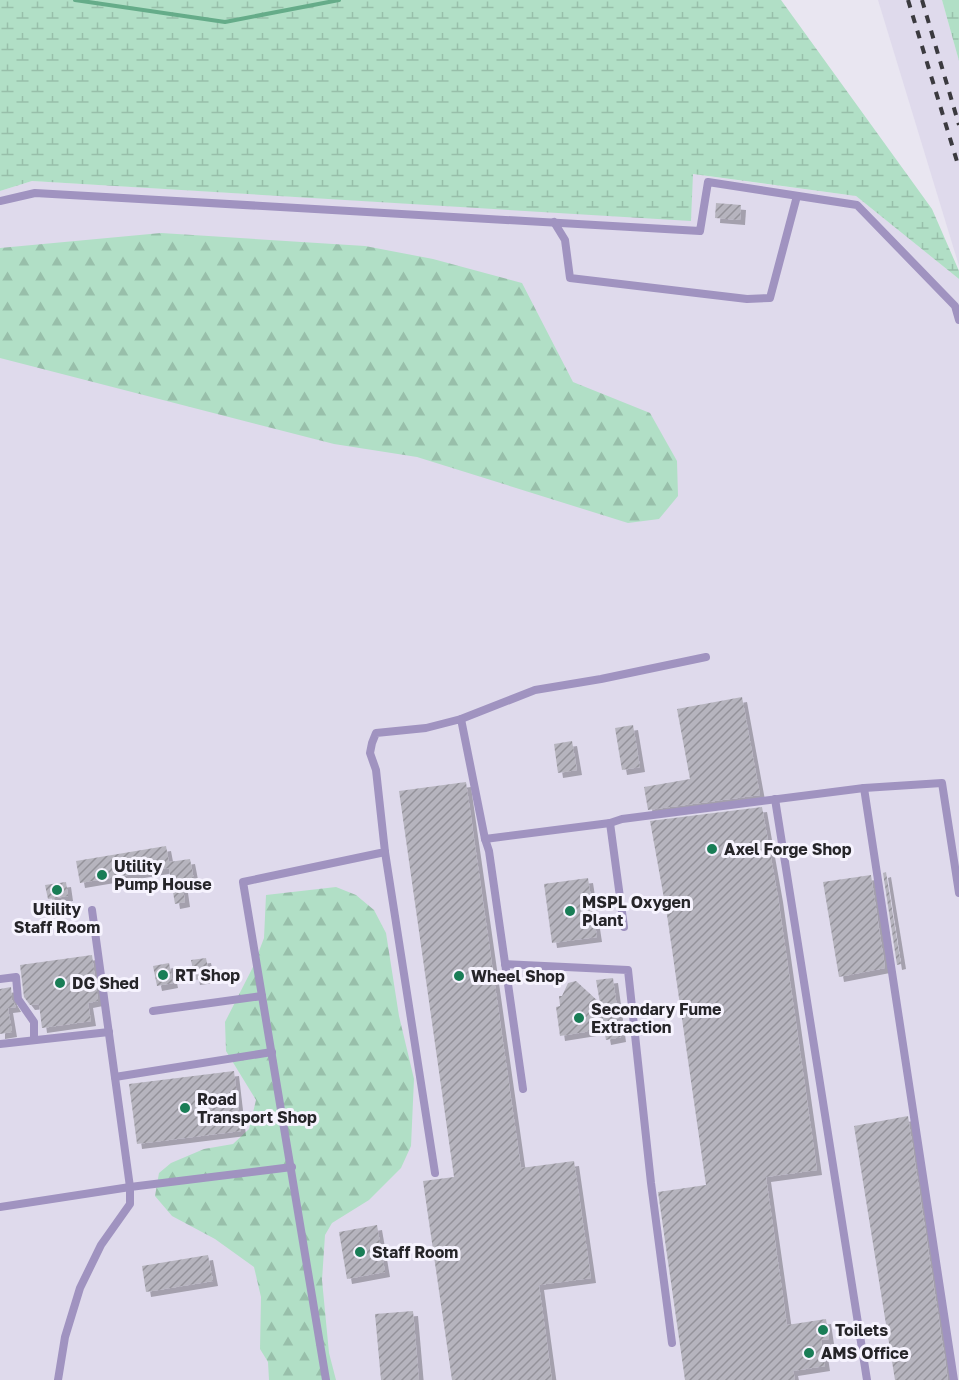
<svg xmlns="http://www.w3.org/2000/svg" width="959" height="1380" viewBox="0 0 959 1380" font-family="'Golos Text',sans-serif">
<style>
.built{fill:#dfdaec}
.forest{fill:url(#forest-firs)}
.wetland{fill:url(#wetland-marsh)}
.lines{fill:none;stroke-linecap:round;stroke-linejoin:round}
.stream{stroke:#65ac89;stroke-width:4}
.building{fill:url(#building-hatch);filter:url(#shadow)}
.lane{stroke:#a093c0;stroke-width:8}
.rail{stroke:#3b3a3f;stroke-width:4;stroke-dasharray:8 8;stroke-linecap:butt}
.poi-dot{fill:#197d56;stroke:#f6f3fe;stroke-width:2}
.labels{text-anchor:middle;dominant-baseline:central;stroke-width:6;stroke-linejoin:round;paint-order:stroke}
.poi-label{font-size:16px;font-weight:bold;fill:#262529;stroke:#f6f3fe;text-anchor:start}
</style>
<defs>
<pattern id="forest-firs" width="22" height="20" patternUnits="userSpaceOnUse" patternTransform="scale(1.5)"><rect width="22" height="20" fill="#b1dfc6"/><path d="M5 1l3.5 6h-7zM16 11l3.5 6h-7z" fill="#98bfaa"/></pattern>
<pattern id="wetland-marsh" width="20" height="14" patternUnits="userSpaceOnUse" patternTransform="scale(1.5)"><rect width="20" height="14" fill="#b1dfc6"/><path d="M1 5h8M5 5V1M11 12h8M15 12V8" fill="none" stroke="#98bfaa"/></pattern>
<pattern id="building-hatch" width="6" height="6" patternUnits="userSpaceOnUse" patternTransform="scale(1.5)"><rect width="6" height="6" fill="#b6b4be"/><path d="M-1 1l2-2M0 6l6-6M5 7l2-2" fill="none" stroke="#94929a"/></pattern>
<filter id="shadow"><feDropShadow dx="5" dy="5" stdDeviation="0" flood-color="#0004"/></filter>
</defs>
<rect width="100%" height="100%" fill="#e9e6f1"/>
<!-- built -->
<g class="built">
<path d="M878,0H942L959,61V266Z"/>
<path d="M692,174L856,196L959,279V1380H0V191L32,181L691,220Z"/>
</g>
<!-- forest -->
<g class="forest">
<path d="M161,233L365,246L433,259L522,283L573,382L650,413L677,461L678,496L659,519L628,523L417,457L334,444L0,358V248Z"/>
<path d="M336,887L356,895L374,910L386,933L399,1016L414,1079L411,1146L401,1168L369,1200L332,1223L325,1235L322,1280L329,1353L336,1380H269L268,1362L260,1349L261,1297L254,1267L215,1239L172,1216L155,1196L159,1173L171,1163L204,1149L233,1144L249,1129L256,1100L226,1051L225,1022L253,967L264,938L266,895Z"/>
</g>
<!-- wetland -->
<g class="wetland">
<path d="M0,0H781L932,209L959,271V279L856,196L693,174L691,221L32,181L0,191Z"/>
<path d="M942,0H959V61Z"/>
</g>
<g class="lines">
<!-- stream -->
<path class="stream" d="M75,0L225,22L339,0"/>
</g>
<!-- building -->
<g class="building">
<path d="M716,203L741,205L740,220L715,218Z"/>
<path d="M742,697L760,795L648,810L644,787L690,779L677,709Z"/>
<path d="M633,725L640,767L622,770L615,728Z"/>
<path d="M572,741L577,770L558,773L554,744Z"/>
<path d="M466,782L521,1168L574,1161L591,1278L539,1285L552,1380H452L423,1181L454,1177L399,791Z"/>
<path d="M762,807L778,897L817,1170L766,1177L787,1325L826,1319L829,1339L821,1340L825,1366L793,1371L795,1380H685L658,1192L706,1185L667,915L650,821Z"/>
<path d="M166,846L169,862L190,859L195,885L183,888L185,902L175,904L169,868L80,883L76,861Z"/>
<path d="M886,872L901,964L897,965L883,873Z"/>
<path d="M871,875L885,968L839,977L823,882Z"/>
<path d="M588,878L597,937L552,943L544,884Z"/>
<path d="M66,882L68,896L48,899L45,885Z"/>
<path d="M92,955L98,1001L88,1003L91,1021L42,1028L39,1004L30,1005L24,997L20,965Z"/>
<path d="M206,958L210,978L195,980L191,960Z"/>
<path d="M169,963L173,983L157,986L153,966Z"/>
<path d="M613,978L621,1037L606,1040L604,1029L560,1036L556,1007L560,1006L559,996H562L568,983L576,981L600,1003L596,980Z"/>
<path d="M11,987L12,1000L16,1007L8,1008L12,1032L0,1034V989Z"/>
<path d="M234,1071L241,1131L137,1144L129,1084Z"/>
<path d="M908,1116L948,1380H895L854,1126Z"/>
<path d="M377,1225L385,1272L347,1279L339,1232Z"/>
<path d="M208,1255L213,1281L146,1292L142,1266Z"/>
<path d="M413,1311L419,1380H381L375,1314Z"/>
</g>
<g class="lines">
<!-- lane -->
<g class="lane">
<path d="M0,201L35,193L700,231L708,182L857,205L955,306L959,320"/>
<path d="M554,222L565,240L570,278L747,299L770,298L797,196"/>
<path d="M461,719L535,690L601,679L706,657"/>
<path d="M864,788L942,783L959,893"/>
<path d="M775,799L867,1380"/>
<path d="M610,823L624,927"/>
<path d="M485,839L489,851L523,1089"/>
<path d="M385,852L435,1173"/>
<path d="M505,964L628,970L651,1183L672,1343"/>
<path d="M0,979L16,977L18,999L34,1022V1040"/>
<path d="M153,1011L262,996"/>
<path d="M0,1044L109,1032"/>
<path d="M115,1077L272,1052"/>
<path d="M0,1207L130,1187L292,1167"/>
<path d="M58,1380L65,1337L80,1288L101,1245L130,1204V1187L92,910"/>
<path d="M326,1380L243,882L385,852L376,770L370,753L372,743L376,733L426,728L461,719L485,839L610,823L622,819L864,788L954,1380"/>
</g>
<!-- rail -->
<g class="rail">
<path d="M908,0L959,168"/>
<path d="M922,0L959,125"/>
</g>
</g>
<!-- markers -->
<g class="poi-dot">
<circle cx="712" cy="849" r="6"/>
<circle cx="102" cy="875" r="6"/>
<circle cx="57" cy="890" r="6"/>
<circle cx="570" cy="911" r="6"/>
<circle cx="163" cy="975" r="6"/>
<circle cx="459" cy="976" r="6"/>
<circle cx="60" cy="983" r="6"/>
<circle cx="579" cy="1018" r="6"/>
<circle cx="185" cy="1108" r="6"/>
<circle cx="360" cy="1252" r="6"/>
<circle cx="823" cy="1330" r="6"/>
<circle cx="809" cy="1353" r="6"/>
</g>
<g class="labels">
<!-- poi labels -->
<g class="poi-label">
<text x="724" y="849">Axel Forge Shop</text>
<text x="114" y="866">Utility<tspan x="114" dy="18">Pump House</tspan></text>
<text x="582" y="902">MSPL Oxygen<tspan x="582" dy="18">Plant</tspan></text>
<text x="57" y="909" text-anchor="middle">Utility<tspan x="57" dy="18">Staff Room</tspan></text>
<text x="175" y="975">RT Shop</text>
<text x="471" y="976">Wheel Shop</text>
<text x="72" y="983">DG Shed</text>
<text x="591" y="1009">Secondary Fume<tspan x="591" dy="18">Extraction</tspan></text>
<text x="197" y="1099">Road<tspan x="197" dy="18">Transport Shop</tspan></text>
<text x="372" y="1252">Staff Room</text>
<text x="835" y="1330">Toilets</text>
<text x="821" y="1353">AMS Office</text>
</g>
</g>
</svg>
